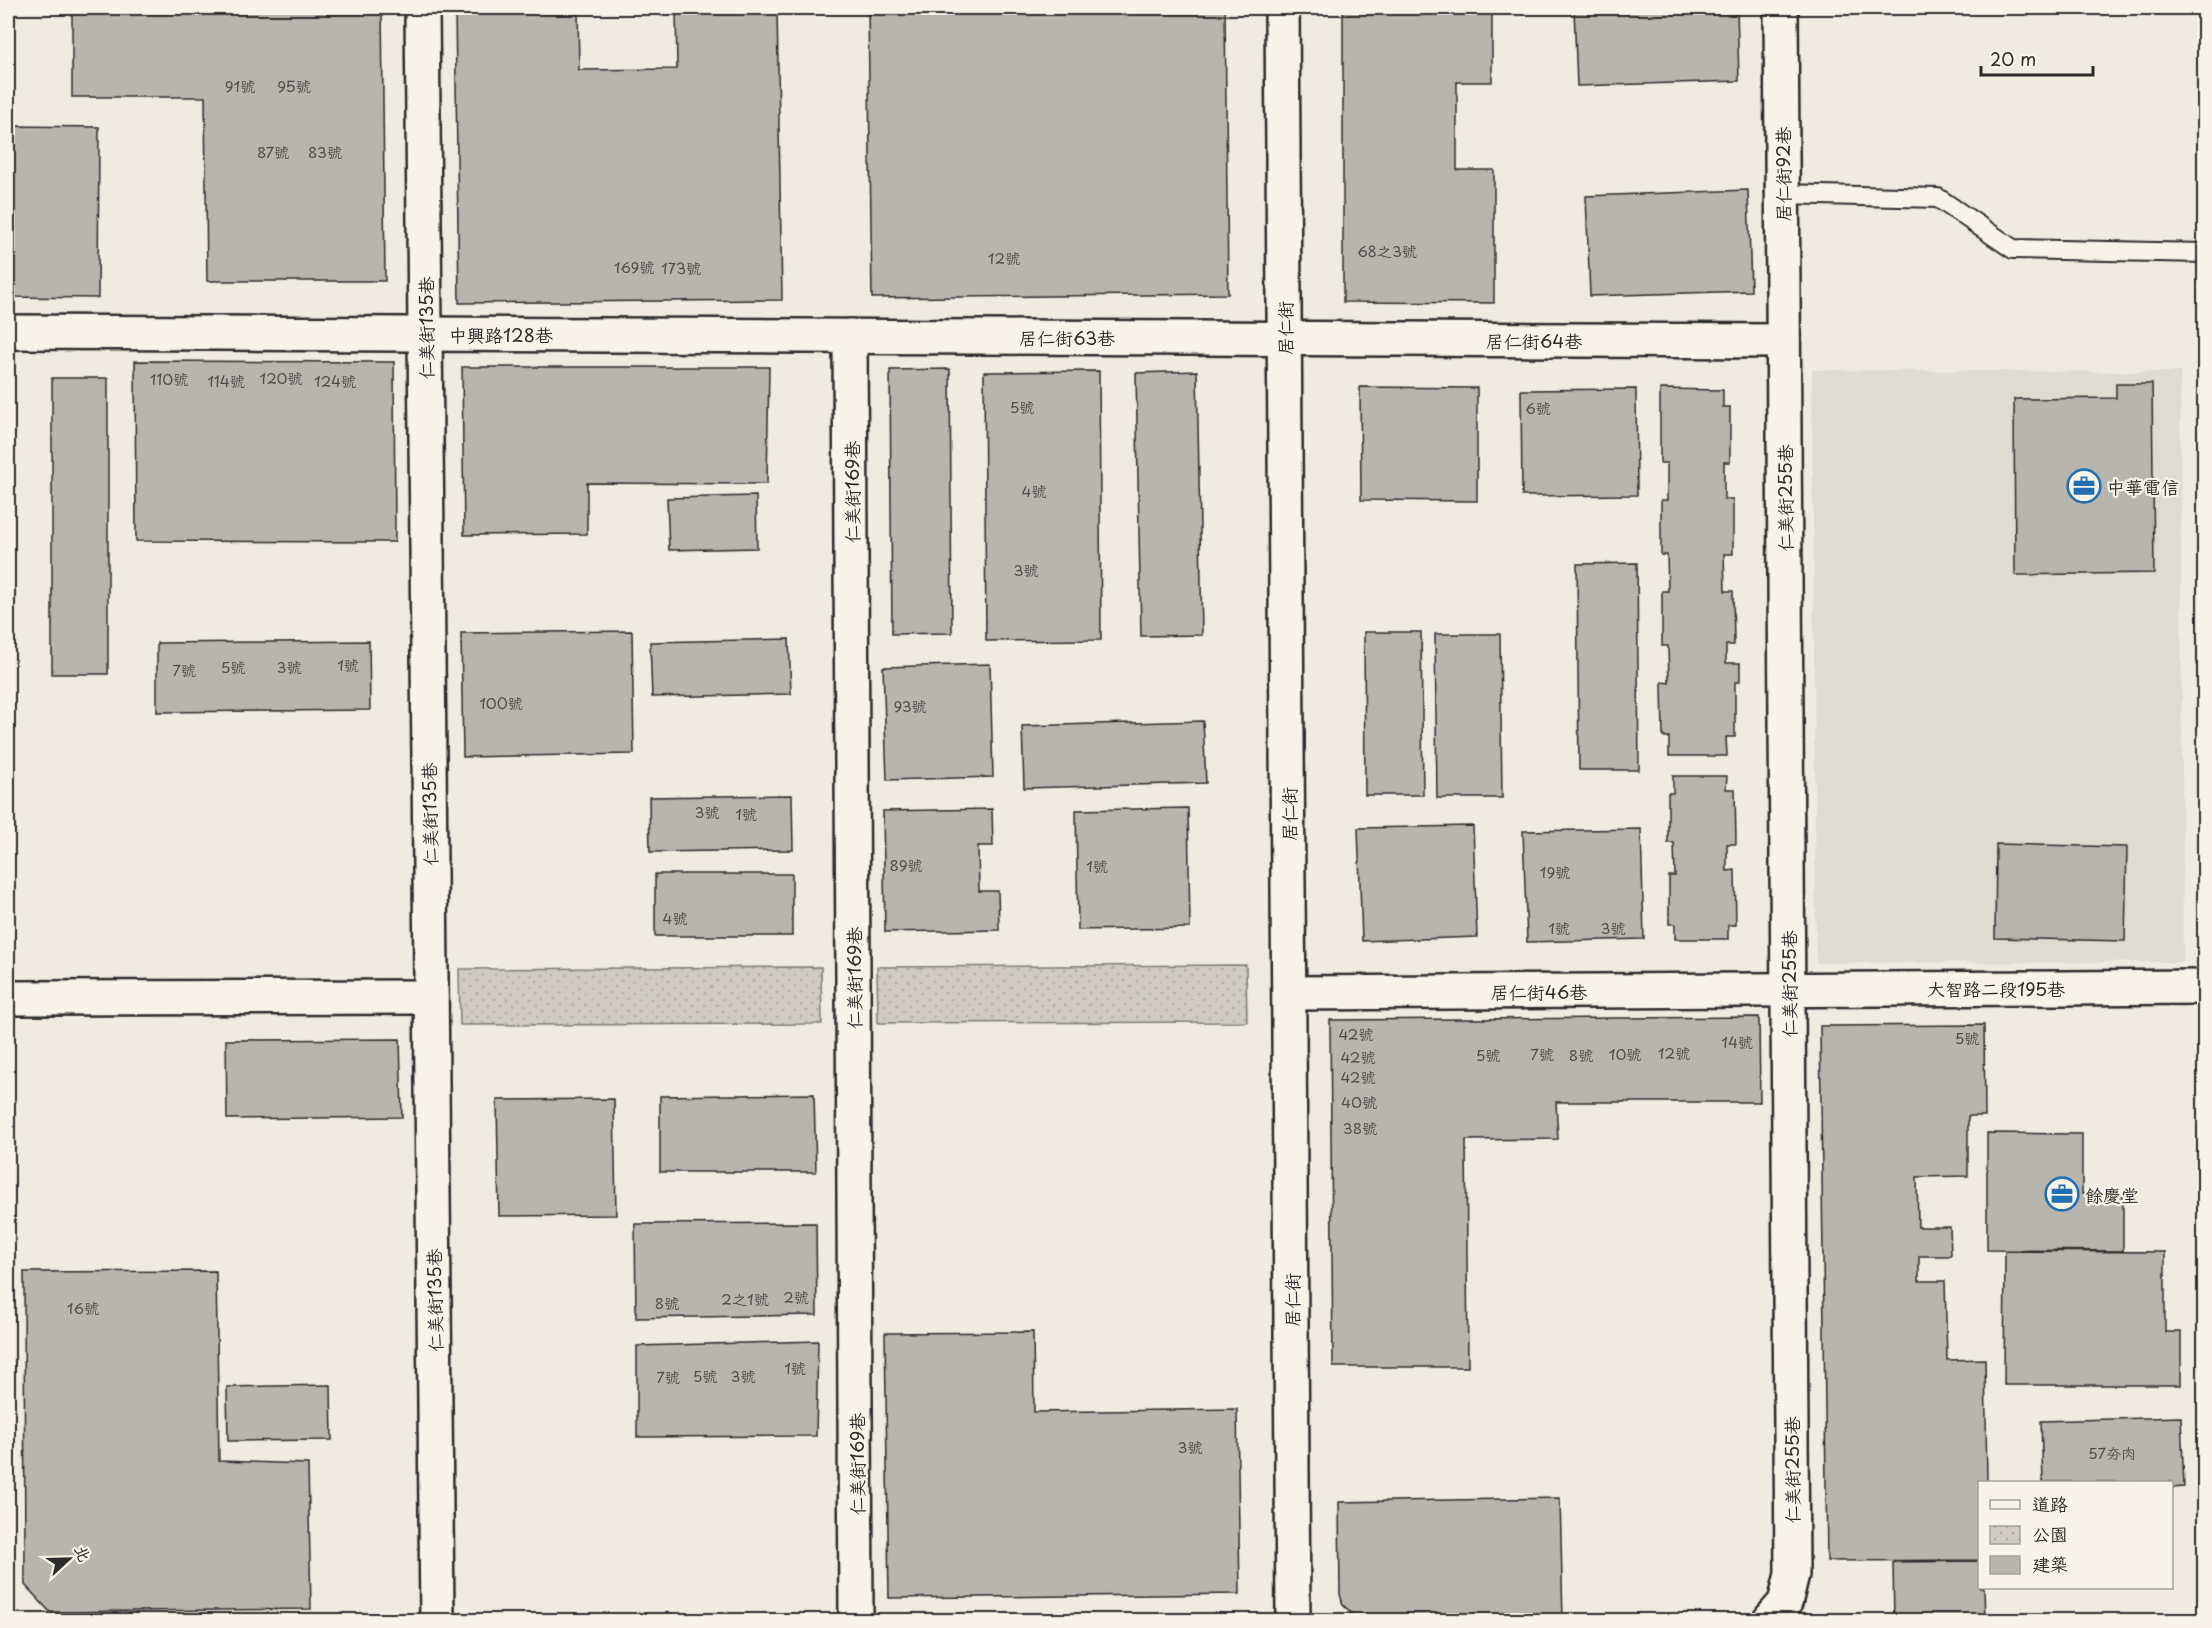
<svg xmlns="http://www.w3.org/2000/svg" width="2212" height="1628" viewBox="0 0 2212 1628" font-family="'Playpen Sans','LXGW WenKai TC',sans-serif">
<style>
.built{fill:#dedbd1}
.park{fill:url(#park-dots);stroke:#7d7b76;stroke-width:1.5}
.building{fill:#b8b5ae;stroke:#2b2b2b;stroke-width:1.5}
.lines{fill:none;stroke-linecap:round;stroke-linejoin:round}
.lane-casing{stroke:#2b2b2b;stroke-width:22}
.street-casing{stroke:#2b2b2b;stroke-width:38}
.lane{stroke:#f7f3e8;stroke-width:18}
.street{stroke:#f7f3e8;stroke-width:33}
.labels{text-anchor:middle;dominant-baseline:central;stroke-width:4.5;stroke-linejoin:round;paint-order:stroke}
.number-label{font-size:15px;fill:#4e4e4c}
.street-label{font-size:18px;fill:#2b2b2b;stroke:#f7f3e8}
.poi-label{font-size:18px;fill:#2b2b2b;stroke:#f7f3e8;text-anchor:start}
</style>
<defs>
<pattern id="park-dots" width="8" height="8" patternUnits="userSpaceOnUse" patternTransform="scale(1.5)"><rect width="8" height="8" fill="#cfcbc2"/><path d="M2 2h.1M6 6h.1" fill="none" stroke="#b2aea7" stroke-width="1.8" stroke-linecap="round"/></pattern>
</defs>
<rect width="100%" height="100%" fill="#efebe0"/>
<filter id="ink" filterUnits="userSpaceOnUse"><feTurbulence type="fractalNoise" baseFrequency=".0167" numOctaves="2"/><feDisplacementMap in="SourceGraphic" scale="12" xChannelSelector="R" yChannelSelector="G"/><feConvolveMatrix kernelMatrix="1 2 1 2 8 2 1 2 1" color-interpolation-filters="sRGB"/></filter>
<g filter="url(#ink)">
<!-- built -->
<path class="built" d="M1812,370L2180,372L2183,962L1816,963Z"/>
<!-- park -->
<g class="park">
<path d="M1246,965L1247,1022L878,1023L877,967Z"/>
<path d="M821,967L822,1024L460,1025L459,969Z"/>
</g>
<!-- building -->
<g class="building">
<path d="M72,8H382L385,281H207L205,97H72Z"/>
<path d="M455,8H578L579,70L677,69L676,8H777L782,300L459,303Z"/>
<path d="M868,8H1225L1228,294L872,298Z"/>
<path d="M1343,8H1492V82H1457V170H1494V303L1343,302Z"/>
<path d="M1574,8H1737L1739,81L1577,86Z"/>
<path d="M8,126L99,127L98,298L8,297Z"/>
<path d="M1748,190L1751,291L1590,296L1586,196Z"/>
<path d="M135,361L394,362L395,542L136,541Z"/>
<path d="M462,367H769L767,484L587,483V534L464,535Z"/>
<path d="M950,369L952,633L892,634L890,370Z"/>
<path d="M1099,371L1101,640L986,641L984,372Z"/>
<path d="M1197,371L1202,635L1141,636L1136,373Z"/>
<rect x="52" y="378" width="56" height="296"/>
<path d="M2116,384H2152L2154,573L2015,575L2014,399L2116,398Z"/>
<path d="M1360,387L1477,388V501L1361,500Z"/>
<path d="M1636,389L1637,495L1522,496L1521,390Z"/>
<path d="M1660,389L1723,390V407H1730V462H1724V499H1733V554H1724L1725,591H1733L1734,645H1726V663H1740V681L1735,682V737H1726L1727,756H1669V737H1663L1662,682L1669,683L1668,646H1662V591H1668L1667,555H1661V500H1667V463H1660Z"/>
<path d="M756,496L757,548L669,550L667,498Z"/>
<path d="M1637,563L1639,770H1579L1577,564Z"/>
<path d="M632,631L634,754L463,757L461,633Z"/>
<path d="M1364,632H1421L1423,795H1365Z"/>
<path d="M1435,634H1500L1502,798H1437Z"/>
<path d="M789,639L791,694L652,697L650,642Z"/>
<path d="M369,641L370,710L157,712V643Z"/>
<path d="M990,664L993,777L887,780L883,667Z"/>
<path d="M1203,721L1206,783L1024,788L1022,726Z"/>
<path d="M1673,776H1727L1726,789H1735L1736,844H1727V871L1735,870L1736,925H1728V939H1675V924H1669V876H1675L1674,843H1668V793H1673Z"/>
<path d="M792,795L793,850L650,852L649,797Z"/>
<path d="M1188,808L1190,928L1078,930L1076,810Z"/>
<path d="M992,809L993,846H978L979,891H998L999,930L885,932L883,811Z"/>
<path d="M1473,826L1477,937L1362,941L1358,828Z"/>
<path d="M1641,829L1644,939L1527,942L1523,831Z"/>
<path d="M1996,844L2127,847L2125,941L1995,938Z"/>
<rect x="655" y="874" width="137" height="62"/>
<path d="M1759,1017L1760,1102H1556L1558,1139L1466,1140L1468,1367H1333L1330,1020Z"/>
<path d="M1984,1025L1985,1116H1968V1176L1917,1177L1918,1227H1950L1951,1256H1919V1281H1945L1947,1360L1985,1359L1987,1482H1980V1560L1827,1561L1820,1026Z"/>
<path d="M400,1039L402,1117L227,1119L226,1040Z"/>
<path d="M814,1094L816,1172H660V1096Z"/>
<path d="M614,1099L616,1215L499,1216L497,1100Z"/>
<path d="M1987,1133L2082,1134V1194H2123V1251L1987,1250Z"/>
<path d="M816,1223L817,1315L636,1318L635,1224Z"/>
<path d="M2005,1251L2165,1252V1332H2181V1385H2004Z"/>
<path d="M216,1271L219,1461L308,1464L311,1609L50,1612L25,1585L24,1272Z"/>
<path d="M1033,1332L1034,1412L1237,1409L1240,1594L889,1598L885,1333Z"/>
<path d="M818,1341L816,1436L637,1437V1346Z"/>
<path d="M331,1385L332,1440L228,1441L227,1387Z"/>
<path d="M2181,1417L2184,1487L2172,1488V1482H2043L2041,1421Z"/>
<path d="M1560,1498L1563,1620H1359L1343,1605L1340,1594L1339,1502Z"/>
<path d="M1980,1561V1588H1984L1985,1620H1894L1893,1562Z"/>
</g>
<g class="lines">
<!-- lane casing -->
<g class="lane-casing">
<path id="lane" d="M1782,194L1938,198L2013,249L2204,253"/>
</g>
<!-- street casing -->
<g class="street-casing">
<g id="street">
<path d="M422,8L437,1620"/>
<path d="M1282,8L1293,1620"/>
<path d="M8,332L1783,341"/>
<path d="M850,336L856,1620"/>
<path d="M1289,993L2204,987"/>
<path d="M8,998L431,997"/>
<path d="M1770,1620L1785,1603L1792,1574L1781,8"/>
</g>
</g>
<!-- lane -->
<use href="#lane" class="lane"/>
<!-- street -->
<use href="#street" class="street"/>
</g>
</g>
<!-- icons -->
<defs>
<g id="office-ring" transform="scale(1.725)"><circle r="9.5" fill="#f7f3e8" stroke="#1f6fb2" stroke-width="1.5"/><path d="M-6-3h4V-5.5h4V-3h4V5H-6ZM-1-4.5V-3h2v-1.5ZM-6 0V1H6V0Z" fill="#1f6fb2"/></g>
</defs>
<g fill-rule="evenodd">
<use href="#office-ring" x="2084" y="486"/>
<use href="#office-ring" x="2062" y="1194"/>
</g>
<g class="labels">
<!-- number labels -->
<g class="number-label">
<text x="240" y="85">91號</text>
<text x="294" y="85">95號</text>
<text x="273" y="151">87號</text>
<text x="325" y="151">83號</text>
<text x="1387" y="250">68之3號</text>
<text x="1004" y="257">12號</text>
<text x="634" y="266">169號</text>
<text x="681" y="267">173號</text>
<text x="281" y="377">120號</text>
<text x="169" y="378">110號</text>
<text x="226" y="380">114號</text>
<text x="335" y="380">124號</text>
<text x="1022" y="406">5號</text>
<text x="1538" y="407">6號</text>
<text x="1034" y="490">4號</text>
<text x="1026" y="569">3號</text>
<text x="348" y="664">1號</text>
<text x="233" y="666">5號</text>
<text x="289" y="666">3號</text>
<text x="184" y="669">7號</text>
<text x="501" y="702">100號</text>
<text x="910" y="705">93號</text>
<text x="707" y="811">3號</text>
<text x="746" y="813">1號</text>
<text x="906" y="864">89號</text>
<text x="1097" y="865">1號</text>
<text x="1555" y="871">19號</text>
<text x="675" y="917">4號</text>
<text x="1559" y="927">1號</text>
<text x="1613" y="927">3號</text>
<text x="1356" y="1033">42號</text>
<text x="1967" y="1037">5號</text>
<text x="1737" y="1041">14號</text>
<text x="1674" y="1052">12號</text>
<text x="1542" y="1053">7號</text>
<text x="1625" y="1053">10號</text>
<text x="1488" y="1054">5號</text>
<text x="1581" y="1054">8號</text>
<text x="1358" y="1056">42號</text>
<text x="1358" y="1076">42號</text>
<text x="1359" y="1101">40號</text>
<text x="1360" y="1127">38號</text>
<text x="796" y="1296">2號</text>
<text x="745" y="1298">2之1號</text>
<text x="667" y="1302">8號</text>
<text x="83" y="1307">16號</text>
<text x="795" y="1367">1號</text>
<text x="705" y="1375">5號</text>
<text x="743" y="1375">3號</text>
<text x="668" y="1376">7號</text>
<text x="1190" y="1446">3號</text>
<text x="2112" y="1452">57夯肉</text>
</g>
<!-- street labels -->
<g class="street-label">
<text transform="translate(1782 174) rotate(-90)">居仁街92巷</text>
<text transform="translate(425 328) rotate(-90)">仁美街135巷</text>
<text transform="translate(1284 328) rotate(-90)">居仁街</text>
<text x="501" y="334">中興路128巷</text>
<text x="1067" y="337">居仁街63巷</text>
<text x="1534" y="340">居仁街64巷</text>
<text transform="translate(851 492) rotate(-90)">仁美街169巷</text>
<text transform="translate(1784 498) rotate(-90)">仁美街255巷</text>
<text transform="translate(429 814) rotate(-91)">仁美街135巷</text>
<text transform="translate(1288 814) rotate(-90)">居仁街</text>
<text transform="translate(853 978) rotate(-90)">仁美街169巷</text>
<text transform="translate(1788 984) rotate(-90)">仁美街255巷</text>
<text x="1996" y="988">大智路二段195巷</text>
<text x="1539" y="991">居仁街46巷</text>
<text transform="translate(434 1300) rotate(-91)">仁美街135巷</text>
<text transform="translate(1291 1300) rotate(-90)">居仁街</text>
<text transform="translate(856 1464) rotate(-90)">仁美街169巷</text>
<text transform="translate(1791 1470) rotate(-90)">仁美街255巷</text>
</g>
<!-- poi labels -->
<g class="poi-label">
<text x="2107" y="486">中華電信</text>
<text x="2085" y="1194">餘慶堂</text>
</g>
</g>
<!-- margin -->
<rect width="2212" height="1628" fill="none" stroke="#f7f3e8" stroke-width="30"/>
<rect x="15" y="15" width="2182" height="1598" fill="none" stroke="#2b2b2b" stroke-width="2" filter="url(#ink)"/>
<!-- legend -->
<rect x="1978" y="1481" width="195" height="108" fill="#f7f3e8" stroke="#a5a39c" stroke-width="1.5"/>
<rect x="1990" y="1500" width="30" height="9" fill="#f7f3e8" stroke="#a5a39c" stroke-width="1.5"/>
<text x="2032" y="1511" font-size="18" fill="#2b2b2b">道路</text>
<rect x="1990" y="1526" width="30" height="18" fill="url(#park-dots)" stroke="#a5a39c" stroke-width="1.5"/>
<text x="2032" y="1541" font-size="18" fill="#2b2b2b">公園</text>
<rect x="1990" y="1556" width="30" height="18" fill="#b8b5ae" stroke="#a5a39c" stroke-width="1.5"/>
<text x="2032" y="1571" font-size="18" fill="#2b2b2b">建築</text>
<!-- north arrow -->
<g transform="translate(69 1559) rotate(68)" stroke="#f7f3e8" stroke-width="4.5" paint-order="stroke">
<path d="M0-4.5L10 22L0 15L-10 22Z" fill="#2b2b2b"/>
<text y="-9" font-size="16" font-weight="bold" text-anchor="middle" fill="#2b2b2b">北</text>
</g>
<!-- scale -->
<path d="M1981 66v9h112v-9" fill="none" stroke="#2b2b2b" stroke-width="3"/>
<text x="1990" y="66" font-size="18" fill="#2b2b2b" stroke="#f7f3e8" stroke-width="4.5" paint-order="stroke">20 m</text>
</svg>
